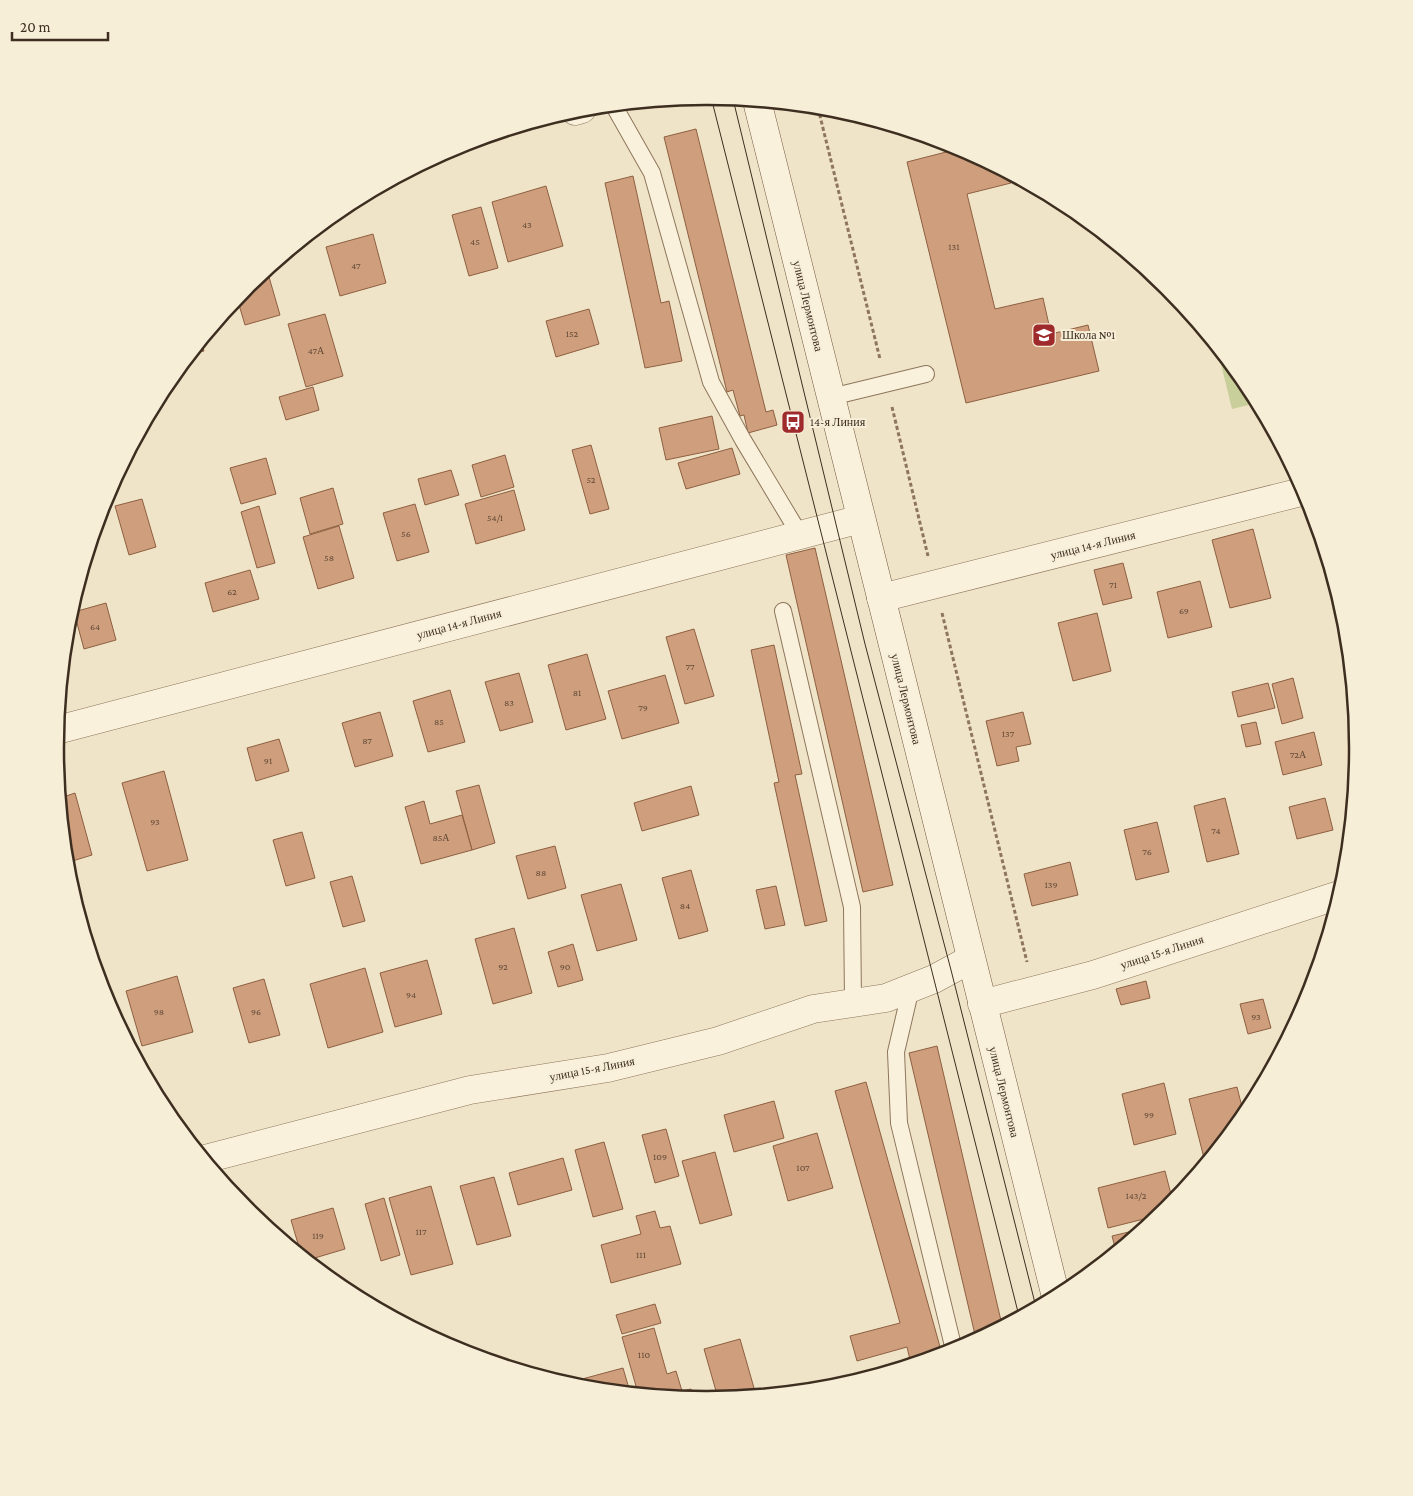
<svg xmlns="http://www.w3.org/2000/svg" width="1413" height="1496" viewBox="0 0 1413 1496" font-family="'Crimson Pro',serif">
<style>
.green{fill:#c9cf9b}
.building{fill:#cf9f7d;stroke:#8d5f41}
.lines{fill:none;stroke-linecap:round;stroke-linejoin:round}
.lane-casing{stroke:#8d765c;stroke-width:18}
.street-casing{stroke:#8d765c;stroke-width:29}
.secondary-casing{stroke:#6f573f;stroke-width:29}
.path{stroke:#8d765c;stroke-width:3;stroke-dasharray:4 2.5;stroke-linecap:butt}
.lane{stroke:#faf1dc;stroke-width:16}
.street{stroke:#faf1dc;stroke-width:28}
.secondary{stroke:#faf1dc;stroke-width:28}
.tram{stroke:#3d2e20;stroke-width:1}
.labels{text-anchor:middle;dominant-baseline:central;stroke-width:4;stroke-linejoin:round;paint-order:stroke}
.number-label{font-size:10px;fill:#624a37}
.street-label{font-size:12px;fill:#3d2e20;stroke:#f7eed8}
.poi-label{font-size:12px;fill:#3d2e20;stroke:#f7eed8;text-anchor:start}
.rim{fill:none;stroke:#3d2e20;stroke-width:2.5}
</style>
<rect width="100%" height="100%" fill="#f0e4c8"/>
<!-- green -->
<path class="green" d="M1217,348L1248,386L1257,403L1232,409Z"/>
<!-- building -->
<g class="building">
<path d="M696,129L766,412L773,410L777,425L748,433L744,415L740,416L733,390L727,392L664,137Z"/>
<path d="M952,145L1008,174L1011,183L967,194L995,309L1043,298L1051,334L1088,325L1099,371L966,403L907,162L950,151L949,146Z"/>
<path d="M633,176L661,303L669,301L682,361L645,368L605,183Z"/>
<path d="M546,186L563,246L508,262L492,202Z"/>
<path d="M481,207L498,268L469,276L452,215Z"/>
<path d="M373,234L386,283L340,296L326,247Z"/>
<path d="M267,270L280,315L245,325L237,298L246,287Z"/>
<path d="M589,309L599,344L556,357L546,321Z"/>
<path d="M325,314L343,376L306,387L288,324Z"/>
<path d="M201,342L204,351L190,355Z"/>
<path d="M313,387L319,410L286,420L279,397Z"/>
<path d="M712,416L719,449L666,460L659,428Z"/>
<path d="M591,445L609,509L590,514L572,450Z"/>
<path d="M732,448L740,474L686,489L678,463Z"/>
<path d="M505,455L514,487L481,497L472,465Z"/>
<path d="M266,458L276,494L241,504L230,468Z"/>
<path d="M451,470L459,495L425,505L418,479Z"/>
<path d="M333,488L343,524L310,534L300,498Z"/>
<path d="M514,490L525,530L476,544L465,504Z"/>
<path d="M142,499L156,547L129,555L115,506Z"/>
<path d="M415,504L429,552L397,561L383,513Z"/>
<path d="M259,506L275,563L257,568L241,512Z"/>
<path d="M339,526L354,578L318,589L303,537Z"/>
<path d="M1253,529L1271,598L1230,608L1212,540Z"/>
<path d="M815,548L893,885L863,892L786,555Z"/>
<path d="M1123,563L1132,598L1103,605L1094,570Z"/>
<path d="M250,570L259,599L213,612L205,583Z"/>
<path d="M1200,581L1212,627L1168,638L1157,592Z"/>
<path d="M106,603L116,640L84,649L74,612Z"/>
<path d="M1097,613L1111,671L1073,681L1058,623Z"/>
<path d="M694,629L714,696L685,704L666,637Z"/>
<path d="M774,645L802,774L795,775L827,921L805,926L774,783L779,782L751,650Z"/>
<path d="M587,654L606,719L566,730L548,665Z"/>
<path d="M519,673L533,722L500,731L485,682Z"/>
<path d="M665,675L679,723L622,739L608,691Z"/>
<path d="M1293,678L1303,718L1282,724L1272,684Z"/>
<path d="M1268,683L1275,708L1238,717L1232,692Z"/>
<path d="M450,690L465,742L428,752L413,701Z"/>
<path d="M380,712L393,756L355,767L342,723Z"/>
<path d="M1023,712L1031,744L1016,747L1019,761L997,766L986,721Z"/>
<path d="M1256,722L1261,744L1246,747L1241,725Z"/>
<path d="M1314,732L1322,765L1283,775L1275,742Z"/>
<path d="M279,739L289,771L256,781L247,748Z"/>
<path d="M164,771L188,860L147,871L122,783Z"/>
<path d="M479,785L495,843L472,850L456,791Z"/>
<path d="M691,786L699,815L642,831L634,803Z"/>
<path d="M75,793L92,855L66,863L60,798Z"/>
<path d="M1225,798L1239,854L1207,862L1194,806Z"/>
<path d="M1325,798L1333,830L1297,839L1289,807Z"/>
<path d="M424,801L430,824L462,815L472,850L421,864L405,807Z"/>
<path d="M1353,801L1351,819L1347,802Z"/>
<path d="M1157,822L1169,872L1136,880L1124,830Z"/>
<path d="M302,832L315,878L286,886L273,840Z"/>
<path d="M555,846L566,888L528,899L516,856Z"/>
<path d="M1070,862L1078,895L1032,906L1024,874Z"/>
<path d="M691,870L708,931L679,939L662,878Z"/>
<path d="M352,876L365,921L343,927L330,882Z"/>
<path d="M621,884L637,940L597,951L581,895Z"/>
<path d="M776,886L785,925L765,929L756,890Z"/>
<path d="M514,928L532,993L493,1004L475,939Z"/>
<path d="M573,944L583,980L558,987L548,952Z"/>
<path d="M427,960L442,1014L395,1027L380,973Z"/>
<path d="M365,968L383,1032L328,1048L310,984Z"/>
<path d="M177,976L193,1032L142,1046L126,991Z"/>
<path d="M264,979L280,1035L249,1043L233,988Z"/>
<path d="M1146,981L1150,998L1121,1005L1116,989Z"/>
<path d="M1263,999L1271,1028L1248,1034L1240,1004Z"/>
<path d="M937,1046L1002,1325L976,1339L909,1053Z"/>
<path d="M866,1082L942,1354L911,1364L907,1347L857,1361L850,1336L900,1323L835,1091Z"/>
<path d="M1164,1083L1176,1134L1134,1145L1122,1094Z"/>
<path d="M1237,1087L1244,1115L1205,1162L1189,1099Z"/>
<path d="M774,1101L784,1138L734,1152L724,1115Z"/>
<path d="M666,1129L679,1176L655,1183L642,1135Z"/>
<path d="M817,1133L833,1188L788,1201L773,1146Z"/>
<path d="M604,1142L623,1209L593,1217L575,1150Z"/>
<path d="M715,1152L732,1215L700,1224L682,1161Z"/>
<path d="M563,1158L572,1190L518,1205L509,1173Z"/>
<path d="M1165,1171L1173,1202L1167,1209L1145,1227L1144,1219L1108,1228L1098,1188Z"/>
<path d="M494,1177L511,1236L477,1245L460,1186Z"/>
<path d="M431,1186L453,1264L411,1275L389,1198Z"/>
<path d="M384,1198L400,1255L381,1261L365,1204Z"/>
<path d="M333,1208L345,1249L308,1260L301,1254L291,1220Z"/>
<path d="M655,1211L660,1228L670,1226L681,1264L611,1283L601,1245L641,1234L636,1216Z"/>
<path d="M1137,1230L1138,1233L1116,1251L1112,1236Z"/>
<path d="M655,1304L661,1323L622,1334L616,1315Z"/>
<path d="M654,1328L667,1374L676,1371L682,1391L691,1389L693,1398L638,1393L622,1337Z"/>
<path d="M740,1339L756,1395L718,1398L704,1349Z"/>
<path d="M623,1368L630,1392L572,1385L571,1382Z"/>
</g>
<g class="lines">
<!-- lane casing -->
<g class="lane-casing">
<g id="lane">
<path d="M614,106L652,173L711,382L743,440L800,535"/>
<path d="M831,397L926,374"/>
<path d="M783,611L852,907L853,1002"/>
<path d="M911,988L896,1052L899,1123L954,1350"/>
</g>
</g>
<!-- street casing -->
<g class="street-casing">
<g id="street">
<path d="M575,111L582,109"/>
<path d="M881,598L1305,491"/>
<path d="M57,730L861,519"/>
<path d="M982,1004L1093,975L1339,895"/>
<path d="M205,1159L470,1090L608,1068L718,1041L813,1009L886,998L934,979L971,959"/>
</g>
</g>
<!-- secondary casing -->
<g class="secondary-casing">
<path id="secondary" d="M757,101L1056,1297"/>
</g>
<!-- path -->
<g class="path">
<path d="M818,108L880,359"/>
<path d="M892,407L928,556"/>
<path d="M942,613L1027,962"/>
</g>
<!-- lane -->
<use href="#lane" class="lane"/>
<!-- street -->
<use href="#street" class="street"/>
<!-- secondary -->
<use href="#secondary" class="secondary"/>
<!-- tram -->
<g class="tram">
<path d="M711,97L1019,1316"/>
<path d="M733,99L865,644L951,970L1036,1307"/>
</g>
</g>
<!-- icons -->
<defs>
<g id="school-square" transform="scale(1.25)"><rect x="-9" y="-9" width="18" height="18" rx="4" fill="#9e2a2b" stroke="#f7eed8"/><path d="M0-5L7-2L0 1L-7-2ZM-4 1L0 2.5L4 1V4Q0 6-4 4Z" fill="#fff"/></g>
<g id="bus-square" transform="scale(1.25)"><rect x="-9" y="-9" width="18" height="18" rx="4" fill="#9e2a2b" stroke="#f7eed8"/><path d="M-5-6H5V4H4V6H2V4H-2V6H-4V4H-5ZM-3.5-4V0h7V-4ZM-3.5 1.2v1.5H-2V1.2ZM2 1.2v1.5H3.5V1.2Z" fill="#fff"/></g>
</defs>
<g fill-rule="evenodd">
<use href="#school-square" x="1044" y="335"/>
<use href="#bus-square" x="793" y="422"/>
</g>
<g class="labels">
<!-- number labels -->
<g class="number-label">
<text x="527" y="224">43</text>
<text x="475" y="241">45</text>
<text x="954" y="246">131</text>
<text x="356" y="265">47</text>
<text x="572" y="333">152</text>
<text x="316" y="350">47А</text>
<text x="591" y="479">52</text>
<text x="495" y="517">54/1</text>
<text x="406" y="533">56</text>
<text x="329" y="557">58</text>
<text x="1113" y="584">71</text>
<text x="232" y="591">62</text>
<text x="1184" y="610">69</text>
<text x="95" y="626">64</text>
<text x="690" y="666">77</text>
<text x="577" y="692">81</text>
<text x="509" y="702">83</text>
<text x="643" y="707">79</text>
<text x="439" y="721">85</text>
<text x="1008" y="733">137</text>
<text x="367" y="740">87</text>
<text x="1298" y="754">72А</text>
<text x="268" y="760">91</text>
<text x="155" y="821">93</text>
<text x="1216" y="830">74</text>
<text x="441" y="837">85А</text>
<text x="1147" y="851">76</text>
<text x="541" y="872">88</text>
<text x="1051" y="884">139</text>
<text x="685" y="905">84</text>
<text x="503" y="966">92</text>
<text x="565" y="966">90</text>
<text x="411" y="994">94</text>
<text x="159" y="1011">98</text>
<text x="256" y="1011">96</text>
<text x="1256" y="1016">93</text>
<text x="1149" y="1114">99</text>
<text x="660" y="1156">109</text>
<text x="803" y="1167">107</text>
<text x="1136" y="1195">143/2</text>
<text x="421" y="1231">117</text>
<text x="318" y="1235">119</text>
<text x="641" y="1254">111</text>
<text x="644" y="1354">110</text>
</g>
<!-- street labels -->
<g class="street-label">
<text transform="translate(808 306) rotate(76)">улица Лермонтова</text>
<text transform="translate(1093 545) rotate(-14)">улица 14-я Линия</text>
<text transform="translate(459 624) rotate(-15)">улица 14-я Линия</text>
<text transform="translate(906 699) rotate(76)">улица Лермонтова</text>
<text transform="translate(1162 952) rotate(-18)">улица 15-я Линия</text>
<text transform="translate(592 1069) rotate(-11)">улица 15-я Линия</text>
<text transform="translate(1004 1092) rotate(76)">улица Лермонтова</text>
</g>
<!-- poi labels -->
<g class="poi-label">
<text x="1062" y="335">Школа №1</text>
<text x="810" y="422">14-я Линия</text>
</g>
</g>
<!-- crop -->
<path d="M0 0H1413V1496H0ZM706 105H707A642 642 0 0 1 1349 747V749A642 642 0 0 1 707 1391H706A642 642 0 0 1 64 749V747A642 642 0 0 1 706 105Z" fill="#f7eed8" fill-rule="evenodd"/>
<path class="rim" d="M706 105H707A642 642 0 0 1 1349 747V749A642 642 0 0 1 707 1391H706A642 642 0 0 1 64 749V747A642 642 0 0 1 706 105Z"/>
<!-- scale -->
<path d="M12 32v8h96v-8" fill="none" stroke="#3d2e20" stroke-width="2.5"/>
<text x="20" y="32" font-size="15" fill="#3d2e20" stroke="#f7eed8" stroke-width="4" paint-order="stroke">20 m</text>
</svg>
